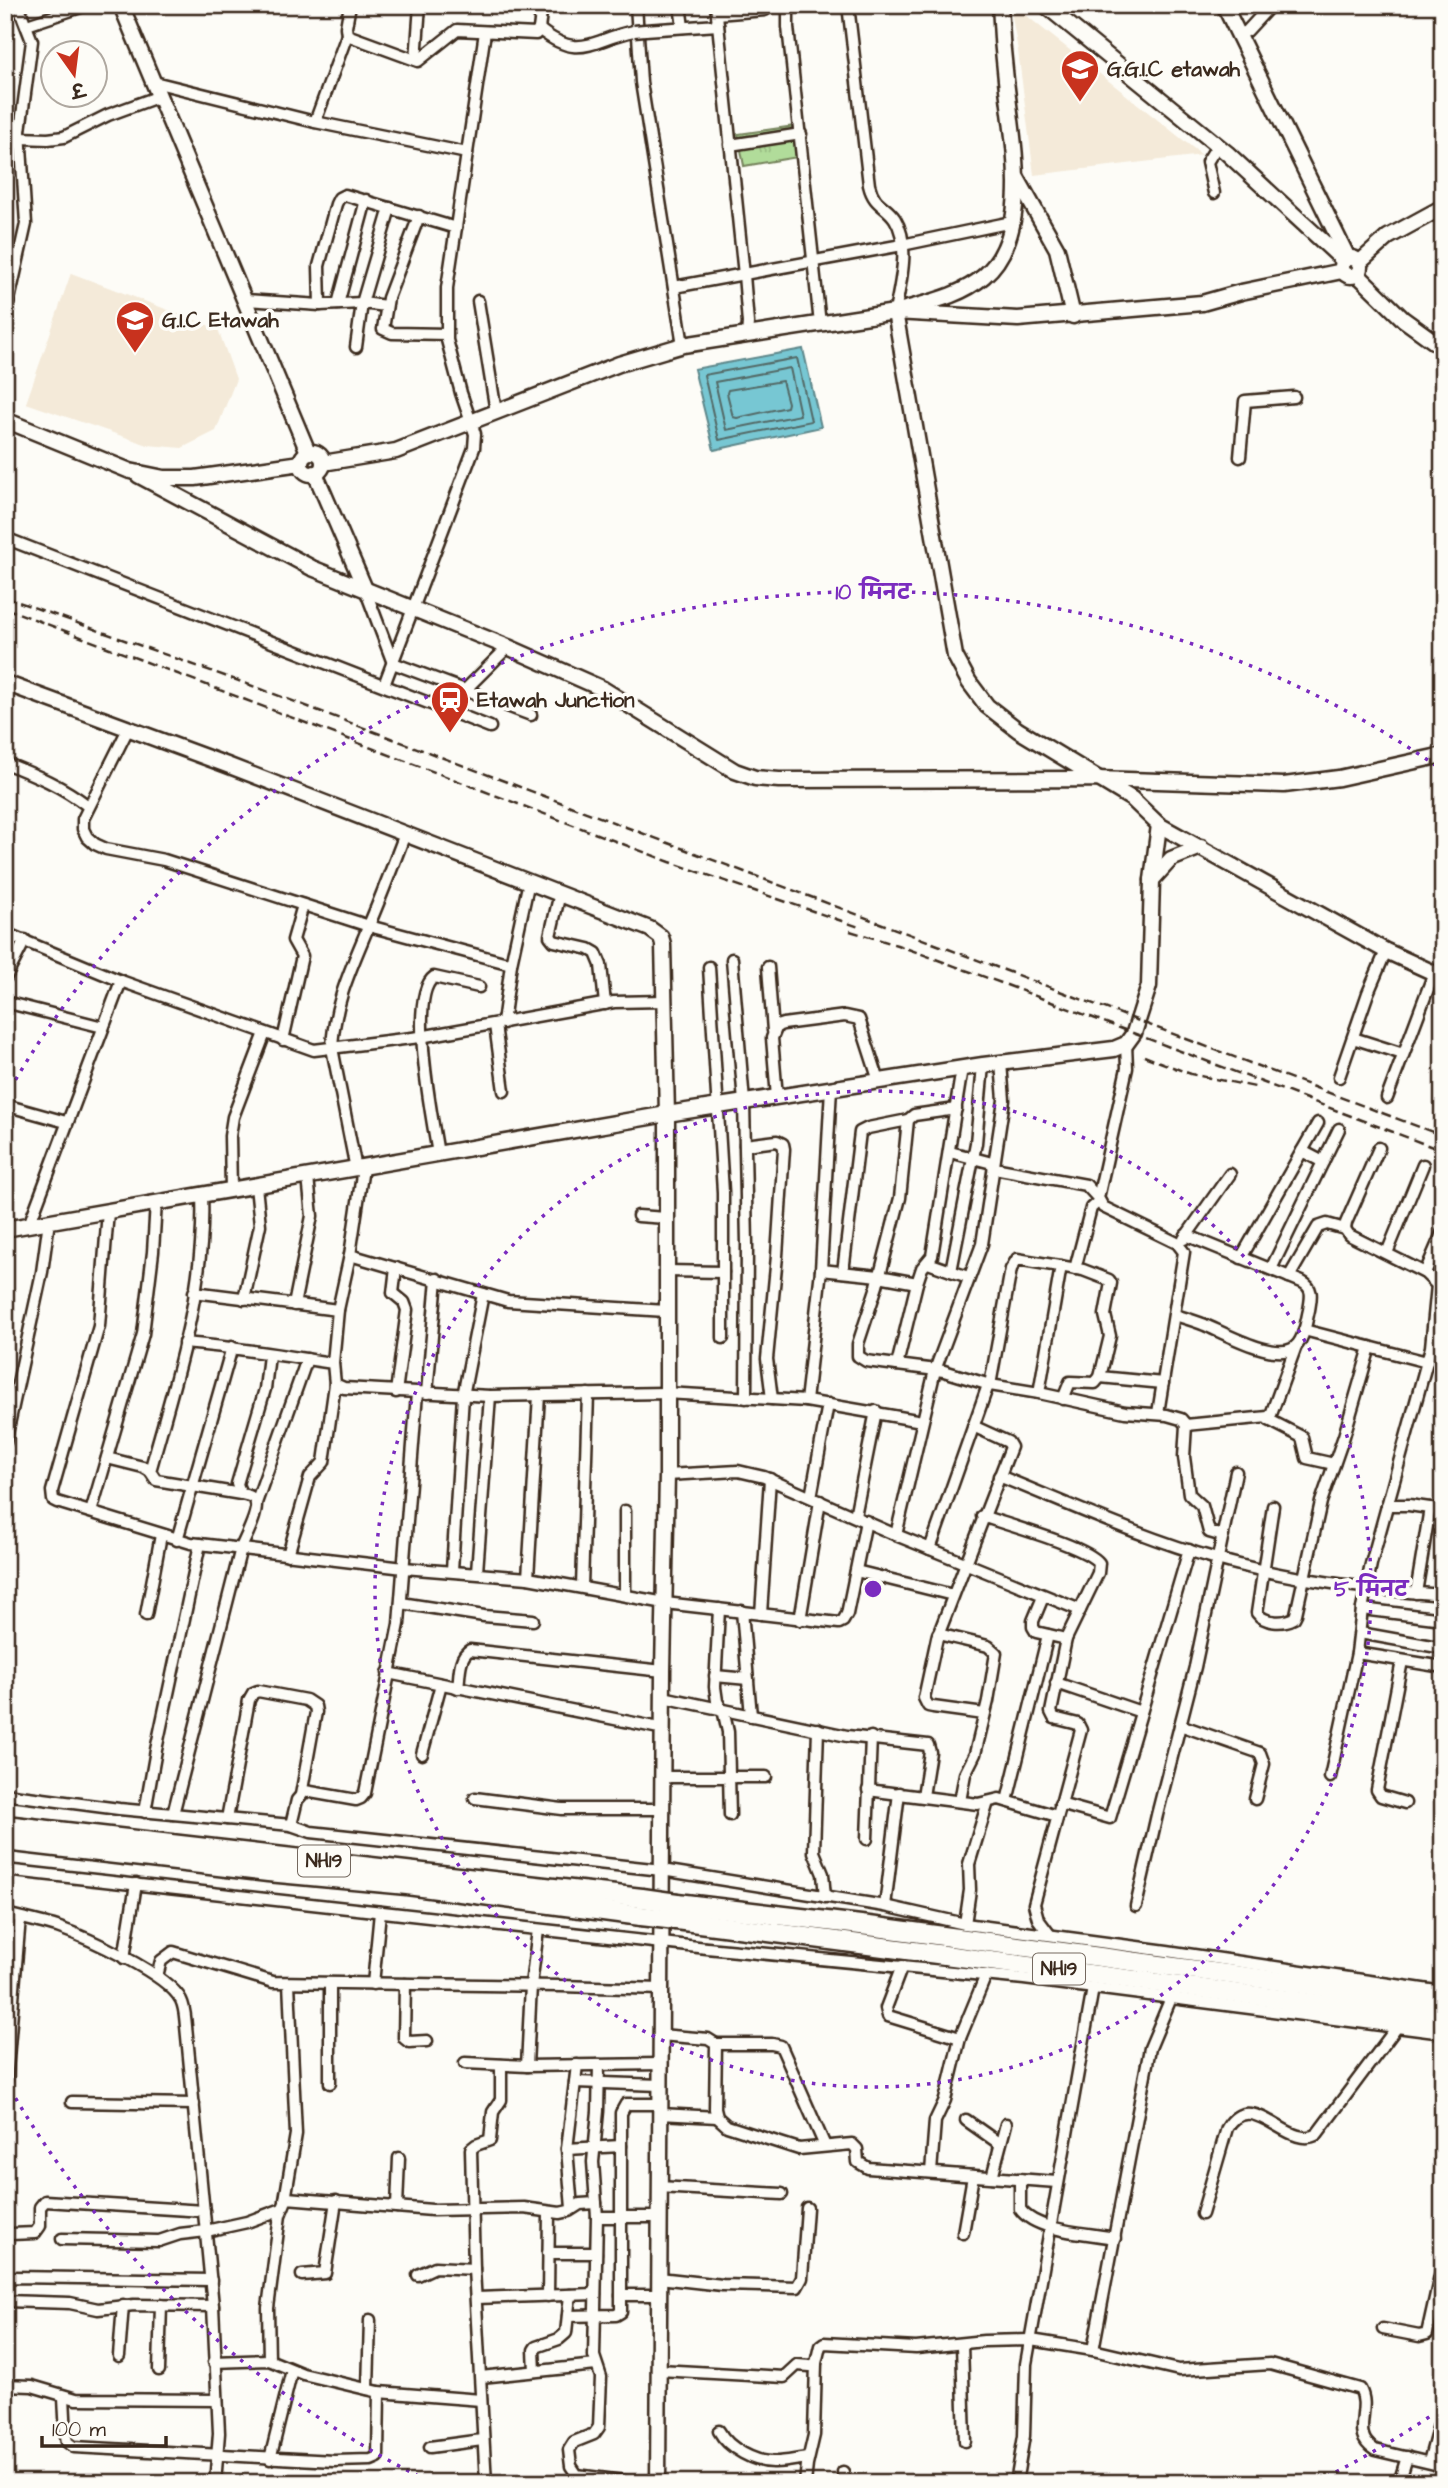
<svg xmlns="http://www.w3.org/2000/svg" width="1448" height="2488" viewBox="0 0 1448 2488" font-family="'Architects Daughter','Playpen Sans Deva',sans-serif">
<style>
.built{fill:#f4ead9}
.park{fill:url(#park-tufts);stroke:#76835c;stroke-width:2}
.water{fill:#77c7d3;stroke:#5f888b;stroke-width:2}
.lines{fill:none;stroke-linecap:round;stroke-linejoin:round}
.shore{stroke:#536966;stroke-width:2}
.street-casing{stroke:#3b2a1e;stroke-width:15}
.secondary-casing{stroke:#3b2a1e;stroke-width:19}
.primary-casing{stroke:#3b2a1e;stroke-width:19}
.highway-casing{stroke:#3b2a1e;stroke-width:23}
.street{stroke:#fdfcf7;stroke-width:10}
.secondary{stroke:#fdfcf7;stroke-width:14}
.primary{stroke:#fdfcf7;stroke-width:14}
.highway{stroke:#fdfcf7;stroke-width:18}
.rail{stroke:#3b2a1e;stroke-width:2.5;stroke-dasharray:10 5;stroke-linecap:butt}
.street-bridge-casing{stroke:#3b2a1e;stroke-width:15;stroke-linecap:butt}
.highway-bridge-casing{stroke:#3b2a1e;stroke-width:23;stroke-linecap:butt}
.street-bridge{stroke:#fdfcf7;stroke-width:10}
.highway-bridge{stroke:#fdfcf7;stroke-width:18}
.ring{fill:none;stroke:#7b2cbf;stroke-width:3.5;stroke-dasharray:3.5 7}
.labels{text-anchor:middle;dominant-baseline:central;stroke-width:7;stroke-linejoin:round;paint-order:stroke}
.shield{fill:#fdfcf7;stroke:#75695f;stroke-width:2}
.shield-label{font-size:19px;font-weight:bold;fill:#3b2a1e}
.poi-label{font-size:21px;font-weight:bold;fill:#3b2a1e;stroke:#fdfcf7;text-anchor:start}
.centre{fill:#7b2cbf;stroke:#fdfcf7;stroke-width:3.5}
.ring-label{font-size:21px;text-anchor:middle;font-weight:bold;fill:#7b2cbf;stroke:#fdfcf7;stroke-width:7;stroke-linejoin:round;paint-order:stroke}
</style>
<defs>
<pattern id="park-tufts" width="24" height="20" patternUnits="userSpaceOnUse" patternTransform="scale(1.75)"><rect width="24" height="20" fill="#b1dc9a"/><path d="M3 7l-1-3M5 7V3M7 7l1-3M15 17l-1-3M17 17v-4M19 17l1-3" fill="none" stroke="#99bd84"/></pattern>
</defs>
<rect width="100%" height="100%" fill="#fdfcf7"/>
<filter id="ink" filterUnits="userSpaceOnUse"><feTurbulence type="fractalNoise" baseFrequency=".0143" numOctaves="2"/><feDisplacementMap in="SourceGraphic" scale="14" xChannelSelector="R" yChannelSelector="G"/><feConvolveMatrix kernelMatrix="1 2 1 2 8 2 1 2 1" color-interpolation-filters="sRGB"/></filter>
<g filter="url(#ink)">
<!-- built -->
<g class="built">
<path d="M1010,5H1013L1202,155L1034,175L1018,51Z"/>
<path d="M71,273L218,329L236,379L216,431L182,448L148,445L26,403Z"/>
</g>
<!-- park -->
<path class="park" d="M795,126L798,157L744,166L738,134Z"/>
<!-- water -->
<path class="water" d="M803,349L821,427L714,450L694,369Z"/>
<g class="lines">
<!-- shore -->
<g class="shore">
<path d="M797,358L811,421L719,440L704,375Z"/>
<path d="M790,368L800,415L726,430L715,382Z"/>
<path d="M782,381L788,403L787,407L737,418L733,417L727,393L728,390Z"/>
</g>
<!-- street casing -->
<g class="street-casing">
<g id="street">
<path d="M636,5L641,82L683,345"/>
<path d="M680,5L683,27"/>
<path d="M716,5L744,275L748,323L747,335"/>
<path d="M788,5V27L820,324"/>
<path d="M848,5L869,185C874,206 886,205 895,219C911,245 900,284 895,312"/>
<path d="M717,14L765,10"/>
<path d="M27,25L87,5"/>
<path d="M539,29C580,62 592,39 634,31"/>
<path d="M645,30L718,25"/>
<path d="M347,35L346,27L350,5"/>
<path d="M1239,35L1247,31L1271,5"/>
<path d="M416,60L420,5"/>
<path d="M154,82L315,122L467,153"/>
<path d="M315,122L347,35L418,61L457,30L536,34L539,29L542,5"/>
<path d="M20,138L48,139L64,137L108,115L160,96"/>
<path d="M730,145L801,134"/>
<path d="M1214,193L1207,162L1217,146"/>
<path d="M419,216L388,298L383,329L392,333L447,334"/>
<path d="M674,287L902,245L1012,222"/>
<path d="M246,300L320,305L362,303L386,306"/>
<path d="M478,301L496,412"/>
<path d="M338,304L366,200"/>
<path d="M320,305L319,266L336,204L339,198L345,195L456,228"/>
<path d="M5,318L26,224L20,131L32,41L18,5"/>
<path d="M356,347L362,303L390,208"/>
<path d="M1240,457L1245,401L1294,397"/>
<path d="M5,538L490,727"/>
<path d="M365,589L393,663L531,715"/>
<path d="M384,685L474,448L475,434L461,393L447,340V288L485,32"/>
<path d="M464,691L508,647"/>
<path d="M128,729L83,819V829L87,837L95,844L106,849L164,860L369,926L511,964"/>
<path d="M5,763C36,775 62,786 88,806"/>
<path d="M560,893L550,936L554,941L589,949L596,953L601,965L605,1004"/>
<path d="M5,933L121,981L314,1050L420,1037L614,1002L665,1001"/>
<path d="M732,959L744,1102L747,1244L746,1398"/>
<path d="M709,967L723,1192V1338"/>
<path d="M768,967L773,1031"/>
<path d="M5,979L25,940"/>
<path d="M5,1002L103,1027"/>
<path d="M503,1023L511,964L529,881"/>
<path d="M495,1025L504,1091"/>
<path d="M1353,1038L1403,1054"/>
<path d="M283,1040L302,956L293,940L303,905"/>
<path d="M1126,1044L1127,1068L1098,1198L1103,1207L1177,1243L1184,1252L1158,1413"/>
<path d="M1339,1077L1368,993L1386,951"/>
<path d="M777,1097L772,1038L777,1026L783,1024L845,1016L859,1019L879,1081"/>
<path d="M1387,1098L1434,973"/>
<path d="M5,1105L66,1122"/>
<path d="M956,1109L914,1115L908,1120L900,1198L877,1286L858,1344V1356L866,1361L944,1371L990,1385L1039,1393L1125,1412L1167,1415L1181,1419L1186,1425L1184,1457L1189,1494L1202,1506L1209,1532L1223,1536"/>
<path d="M745,1145L777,1141L783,1144L784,1149L777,1256L767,1359L772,1399"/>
<path d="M1379,1148L1346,1223L1345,1229L1349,1235L1425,1273L1437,1285L1442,1286"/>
<path d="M1302,1151L1323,1162"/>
<path d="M950,1152L992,1163L994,1168L1086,1185L1098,1198"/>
<path d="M438,1154C433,1122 407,996 434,977L479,987"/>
<path d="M356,1169L332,1048C334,1003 352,966 369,925C382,895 393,865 405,834"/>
<path d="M231,1190L230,1136L233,1117L265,1033"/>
<path d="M108,1211L99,1326L52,1491L53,1500L57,1502L191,1543L404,1568L528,1578L665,1603L839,1623L843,1621L847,1614L866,1521"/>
<path d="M638,1216L666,1218"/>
<path d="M29,1225L121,981"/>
<path d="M1184,1239L1230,1174"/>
<path d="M1387,1253L1423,1165"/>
<path d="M350,1255L508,1301L666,1311"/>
<path d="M1241,1258L1318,1123"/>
<path d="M928,1263L968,1277"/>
<path d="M1075,1269L1091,1208L1099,1201"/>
<path d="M1271,1269L1339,1129"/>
<path d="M821,1270L879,1276L917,1283"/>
<path d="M666,1271L723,1272"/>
<path d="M951,1271L976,1143L983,1065"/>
<path d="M843,1272L860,1132L868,1128L908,1120"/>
<path d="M1425,1273L1443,1231"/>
<path d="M1289,1277L1318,1227L1327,1224L1345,1229"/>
<path d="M194,1292L338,1310"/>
<path d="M244,1299L260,1225L256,1186"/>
<path d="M294,1305L312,1216L308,1177"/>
<path d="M1175,1315C1185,1318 1195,1321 1205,1325C1226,1334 1271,1359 1292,1349C1304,1343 1306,1322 1309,1310C1311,1298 1314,1288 1302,1282L1186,1235"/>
<path d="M1304,1330L1427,1362"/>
<path d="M184,1343C235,1347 283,1356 333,1363L335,1384L344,1388L490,1396L665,1393L806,1401L922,1421"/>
<path d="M1296,1346L1269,1420L1302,1437L1307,1458L1334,1464"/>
<path d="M333,1363L338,1310L350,1255L363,1168"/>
<path d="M897,1365L917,1283L922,1268L932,1256L962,1068"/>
<path d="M1100,1377L1163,1383"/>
<path d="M396,1392L407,1310L404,1302L393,1293L396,1268"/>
<path d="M427,1393L437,1279"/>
<path d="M1039,1393L1061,1266"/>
<path d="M806,1401L821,1270L831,1088"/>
<path d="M1186,1425L1268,1417"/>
<path d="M973,1426L1008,1442L1011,1447L937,1638L924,1698L928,1706L933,1707L984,1714"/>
<path d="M5,1443L42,1272L49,1221"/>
<path d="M107,1458L143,1467L150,1471L156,1480L241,1494"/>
<path d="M150,1471C175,1381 206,1288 202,1195"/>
<path d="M667,1475L738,1471L764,1477L896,1535L1080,1610"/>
<path d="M999,1476C1071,1505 1142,1538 1217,1559C1290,1580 1368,1589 1443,1595"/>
<path d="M811,1497L828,1404"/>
<path d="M256,1503L307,1359"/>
<path d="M1387,1505H1409L1443,1510"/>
<path d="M1273,1506L1257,1613C1264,1623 1283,1624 1294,1618L1296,1614L1321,1502L1344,1436L1370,1347"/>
<path d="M625,1511V1595"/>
<path d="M91,1512L143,1334L153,1252L156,1202"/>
<path d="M855,1516L876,1411"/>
<path d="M982,1516C1007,1525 1086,1546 1099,1563L1098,1573L1066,1639L1051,1712L1054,1718L1078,1724L1081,1730L1034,1904L1038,1919L1050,1935"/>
<path d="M896,1535L935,1370L982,1244L1004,1100L1001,1063"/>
<path d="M177,1540L232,1347"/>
<path d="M930,1549L987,1388L990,1385L1011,1269L1017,1259L1083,1270L1109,1280L1111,1283L1105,1315L1110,1336L1100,1377L1095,1383L1070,1382L1063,1399"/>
<path d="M288,1555L310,1477L324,1462L335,1384"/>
<path d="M452,1570L463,1396L483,1294"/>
<path d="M856,1571L953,1595"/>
<path d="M477,1572L490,1396"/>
<path d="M528,1578L539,1395"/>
<path d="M582,1587L588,1394"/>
<path d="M1416,1593L1430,1508"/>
<path d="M1043,1597L1033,1621V1627L1036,1632L1066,1639"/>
<path d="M401,1603L484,1616L533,1620"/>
<path d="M719,1609L715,1687L717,1701L724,1714L728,1732L730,1815"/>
<path d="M1362,1609L1443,1619"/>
<path d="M742,1611L751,1716"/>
<path d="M761,1614L770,1479"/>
<path d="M146,1615L161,1535"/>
<path d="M800,1620L820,1501"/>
<path d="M1360,1633L1443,1648"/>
<path d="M938,1634L988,1646L996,1653L988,1701L975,1754L965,1774L960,1801"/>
<path d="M1357,1653L1443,1667"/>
<path d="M1402,1661L1377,1790L1381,1796L1405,1803"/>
<path d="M388,1673L664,1729"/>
<path d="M715,1676L748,1679"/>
<path d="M1056,1683L1141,1712"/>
<path d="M458,1688C460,1675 458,1657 470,1650L663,1671"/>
<path d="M663,1697L847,1736L928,1745L930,1752L923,1796"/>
<path d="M1180,1725L1260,1753L1264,1764L1255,1799"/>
<path d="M818,1729L814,1852L823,1874L825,1897"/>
<path d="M422,1754L441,1684"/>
<path d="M663,1777H766"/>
<path d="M1330,1777L1357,1653L1362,1609L1371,1564L1431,1347L1437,1285"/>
<path d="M868,1790L978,1804L999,1799L1057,1816"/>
<path d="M5,1794L119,1809L291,1825L311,1832L662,1870L885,1906L965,1924L1167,1951L1443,1992"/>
<path d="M475,1798L562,1809H663"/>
<path d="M1007,1801L1048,1635"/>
<path d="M1060,1804L1110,1818L1189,1550"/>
<path d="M145,1812L156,1750L200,1544"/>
<path d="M173,1814L241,1548C245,1538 263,1506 253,1498C249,1495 245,1495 241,1494L237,1484L265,1389L269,1355"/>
<path d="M227,1819L249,1700L253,1693L258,1691L306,1700L315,1706L316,1712L301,1795"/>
<path d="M291,1825L297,1800L305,1791L356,1800L361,1798L365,1793L399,1624L417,1393"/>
<path d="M867,1839L871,1737"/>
<path d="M5,1870L707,1948L1024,1979L1443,2033"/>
<path d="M885,1906L899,1793"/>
<path d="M1136,1906L1157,1815L1195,1667L1236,1472"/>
<path d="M5,1914C22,1918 40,1922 57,1927C86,1937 168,1974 181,2000C185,2008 185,2017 186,2026L213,2306L219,2433L215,2483"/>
<path d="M965,1924L970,1890L969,1864L988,1802"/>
<path d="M124,1958L136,1884"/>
<path d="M902,1966L886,2008L888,2016L960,2038"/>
<path d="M157,1976L161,1961L173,1952L273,1982L561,1986L661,1989"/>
<path d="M373,1984L380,1912"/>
<path d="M405,1984L404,2038L409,2042L427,2041"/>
<path d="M660,2035L708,2039L716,2044L715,2109L717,2117L727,2126L799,2149L852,2144L857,2149L858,2162L868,2168L1057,2182"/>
<path d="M716,2044H772L781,2046L825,2146"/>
<path d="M465,2063L527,2066L660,2064"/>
<path d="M599,2065L598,2111L593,2162L597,2217L594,2356L601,2377L599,2427L594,2434L574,2442L569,2450L571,2466L577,2475L638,2483"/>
<path d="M527,2066L531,1985L538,1930"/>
<path d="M6,2081L20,1918"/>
<path d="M575,2082L660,2085"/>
<path d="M330,2083V1984"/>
<path d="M72,2102L194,2104"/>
<path d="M660,2114L717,2117"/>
<path d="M966,2120L1000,2144"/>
<path d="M567,2149L621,2146"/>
<path d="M931,2172L935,2121L945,2100L960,2038L986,1975"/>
<path d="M992,2177L1006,2124"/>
<path d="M1020,2179V2209C1036,2232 1089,2233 1115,2238"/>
<path d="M659,2187L782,2194"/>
<path d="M285,2200L296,2134L289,1983"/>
<path d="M397,2207L399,2158"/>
<path d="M572,2208L567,2149L577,2065"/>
<path d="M1202,2214L1227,2128C1252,2086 1289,2152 1317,2134L1397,2027"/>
<path d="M597,2217H659"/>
<path d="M963,2233L973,2176"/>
<path d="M11,2234L35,2233L40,2226V2207L45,2201L204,2211"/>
<path d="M62,2239L159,2241L180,2234L206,2231L247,2222L282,2209"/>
<path d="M548,2253H596"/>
<path d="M302,2275L325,2273L336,2201"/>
<path d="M418,2275L435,2267L474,2269"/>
<path d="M659,2278L722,2285L797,2287L802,2278L807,2208"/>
<path d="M5,2280L13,2277L211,2280"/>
<path d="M621,2295H659"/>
<path d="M548,2296L549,2212"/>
<path d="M477,2298L595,2294"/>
<path d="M5,2301L70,2303L98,2309L134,2305L213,2306"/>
<path d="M568,2316L616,2315L621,2312V2113L626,2104H660"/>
<path d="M1383,2329L1419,2336L1427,2334L1443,2262"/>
<path d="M962,2344L965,2441"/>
<path d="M1093,2350L1150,2048L1171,1998"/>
<path d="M119,2356L123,2305"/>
<path d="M269,2360L268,2308L280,2215L287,2198L432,2210L524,2208L560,2213L569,2211L580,2204L596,2203"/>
<path d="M214,2362L269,2360L303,2374L379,2392L481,2400"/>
<path d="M159,2370L161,2305"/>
<path d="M659,2370L784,2377L797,2365L810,2366L816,2363L820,2346L824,2343L916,2348L984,2341L1031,2340L1093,2350L1179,2370L1270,2364L1360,2389C1372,2410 1349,2434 1375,2450L1443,2466"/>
<path d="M535,2371L534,2350L536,2347L559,2339L566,2333L570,2295"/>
<path d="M481,2377L596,2365"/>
<path d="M5,2385L32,2386L76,2399L217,2400"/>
<path d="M368,2389L370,2320"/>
<path d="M64,2397L66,2436L67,2442L74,2447L334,2461L371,2460L378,2457L379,2392"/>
<path d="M719,2431C728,2448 755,2463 775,2462C786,2462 797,2459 808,2458"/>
<path d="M430,2447L482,2440"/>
<path d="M270,2459L292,2370"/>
<path d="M1429,2462L1443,2410"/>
<path d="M843,2472L844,2483"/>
<path d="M486,2483L474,2269L471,2149L476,2145L490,2140L493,2112L501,2100V2065"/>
<path d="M805,2483L807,2465L814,2435L816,2363"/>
<path d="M1016,2483L1024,2436L1026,2364L1093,1988"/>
<path d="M1399,2483L1407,2457"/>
</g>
</g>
<!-- secondary casing -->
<g class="secondary-casing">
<g id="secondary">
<path d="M121,5L308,452"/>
<path d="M1000,5C1001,30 1003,55 1006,80C1012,138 1034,233 984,276C960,297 925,303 895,312L955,656L969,682L987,706L1018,730L1132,799L1159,825L1386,951L1443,977"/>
<path d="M1045,5L1227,153L1344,261"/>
<path d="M1224,5L1348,258"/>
<path d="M1017,178L1057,249L1073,316"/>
<path d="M315,473L365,589"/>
<path d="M138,475L312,568L508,647L603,689L735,771L755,778L779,780L1096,779L1284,785L1339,778L1443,755"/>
<path d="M5,683L227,765L650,929L661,937L663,944L667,1114V1475L663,1671L658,2483"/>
<path d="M1152,880L1171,859L1201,847"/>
<path d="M5,1229L667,1114L983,1065L1114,1049L1126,1044L1134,1033L1149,986L1152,880L1159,825"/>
</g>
</g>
<!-- primary casing -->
<g class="primary-casing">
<g id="primary">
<circle cx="1351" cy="267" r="9"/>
<path d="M1359,263L1388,237L1443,207"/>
<path d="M1357,274L1403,319L1443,348"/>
<path d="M5,420L130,471L164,478H195L301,463"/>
<circle cx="312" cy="463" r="11"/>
<path d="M323,463L396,451L619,364L683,345L895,312L1018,319L1202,303L1241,292L1342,271"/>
</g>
</g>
<!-- highway casing -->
<g class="highway-casing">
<g id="highway">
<path d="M5,1825L642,1898"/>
<path d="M5,1841L268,1872L407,1885L641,1916"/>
<path d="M677,1903L869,1926L1443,2003"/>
<path d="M676,1920L1443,2020"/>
</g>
</g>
<!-- street -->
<use href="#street" class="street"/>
<!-- secondary -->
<use href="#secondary" class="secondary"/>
<!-- primary -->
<use href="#primary" class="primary"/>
<!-- highway -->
<use href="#highway" class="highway"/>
<!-- rail -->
<g class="rail">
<path d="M5,597L261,689L1443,1136"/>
<path d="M5,608L670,862L862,928"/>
<path d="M850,931L897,945L1004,984L1443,1151"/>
<path d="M1144,1056L1191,1074L1255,1087"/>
</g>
<!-- street-bridge casing -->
<g class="street-bridge-casing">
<path id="street-bridge" d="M634,31L645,30"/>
</g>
<!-- highway-bridge casing -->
<g class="highway-bridge-casing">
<g id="highway-bridge">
<path d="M642,1898L677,1903"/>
<path d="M641,1916L676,1920"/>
</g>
</g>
<!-- street-bridge -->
<use href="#street-bridge" class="street-bridge"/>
<!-- highway-bridge -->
<use href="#highway-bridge" class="highway-bridge"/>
</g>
</g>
<!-- distance rings -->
<g class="ring">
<circle cx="873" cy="1589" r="498"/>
<path d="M1438 2411A997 997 0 0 1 1318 2481M428 2481A997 997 0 0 1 5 2080M5 1098A997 997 0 0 1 1438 767"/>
</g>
<!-- icons -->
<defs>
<g id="school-pin" transform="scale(2.0125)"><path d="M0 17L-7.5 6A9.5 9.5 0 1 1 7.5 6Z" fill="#c8321e" stroke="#fdfcf7"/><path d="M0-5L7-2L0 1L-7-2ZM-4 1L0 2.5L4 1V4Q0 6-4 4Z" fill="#fff"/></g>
<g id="station-pin" transform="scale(2.0125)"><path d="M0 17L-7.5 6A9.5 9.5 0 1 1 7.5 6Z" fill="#c8321e" stroke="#fdfcf7"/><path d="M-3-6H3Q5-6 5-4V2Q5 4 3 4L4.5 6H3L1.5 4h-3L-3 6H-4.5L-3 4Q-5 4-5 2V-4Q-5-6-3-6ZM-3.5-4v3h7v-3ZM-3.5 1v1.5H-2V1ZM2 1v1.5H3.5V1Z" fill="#fff"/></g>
</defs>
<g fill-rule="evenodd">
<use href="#school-pin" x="1080" y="69"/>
<use href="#school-pin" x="135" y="320"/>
<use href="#station-pin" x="450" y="700"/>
</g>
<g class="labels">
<!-- shield labels -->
<g class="shield">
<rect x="298" y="1845.5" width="52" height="31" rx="5"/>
<rect x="1033" y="1953.5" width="52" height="31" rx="5"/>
</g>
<g class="shield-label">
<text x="324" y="1861">NH19</text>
<text x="1059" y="1969">NH19</text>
</g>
<!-- poi labels -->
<g class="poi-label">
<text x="1107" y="69">G.G.I.C etawah</text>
<text x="162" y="320">G.I.C Etawah</text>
<text x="477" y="700">Etawah Junction</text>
</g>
</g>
<circle cx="873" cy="1589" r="10" class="centre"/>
<g class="ring-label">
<text x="873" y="599">10 मिनट</text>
<text x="1371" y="1596">5 मिनट</text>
</g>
<!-- margin -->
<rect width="1448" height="2488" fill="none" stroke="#fdfcf7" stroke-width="28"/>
<rect x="14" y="14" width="1420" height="2460" fill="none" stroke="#3b2a1e" stroke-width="2.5" filter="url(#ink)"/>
<!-- north arrow -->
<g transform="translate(74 74) rotate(166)"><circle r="33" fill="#fdfcf7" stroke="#afa8a0" stroke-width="2"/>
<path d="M0-5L12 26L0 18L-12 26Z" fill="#c8321e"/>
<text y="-10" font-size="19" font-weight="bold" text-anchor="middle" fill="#3b2a1e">उ</text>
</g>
<!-- scale -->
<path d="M42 2436v10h124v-10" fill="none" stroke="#3b2a1e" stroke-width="3.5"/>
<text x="52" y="2436" font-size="21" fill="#3b2a1e" stroke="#fdfcf7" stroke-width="5" paint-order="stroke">100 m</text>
</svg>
